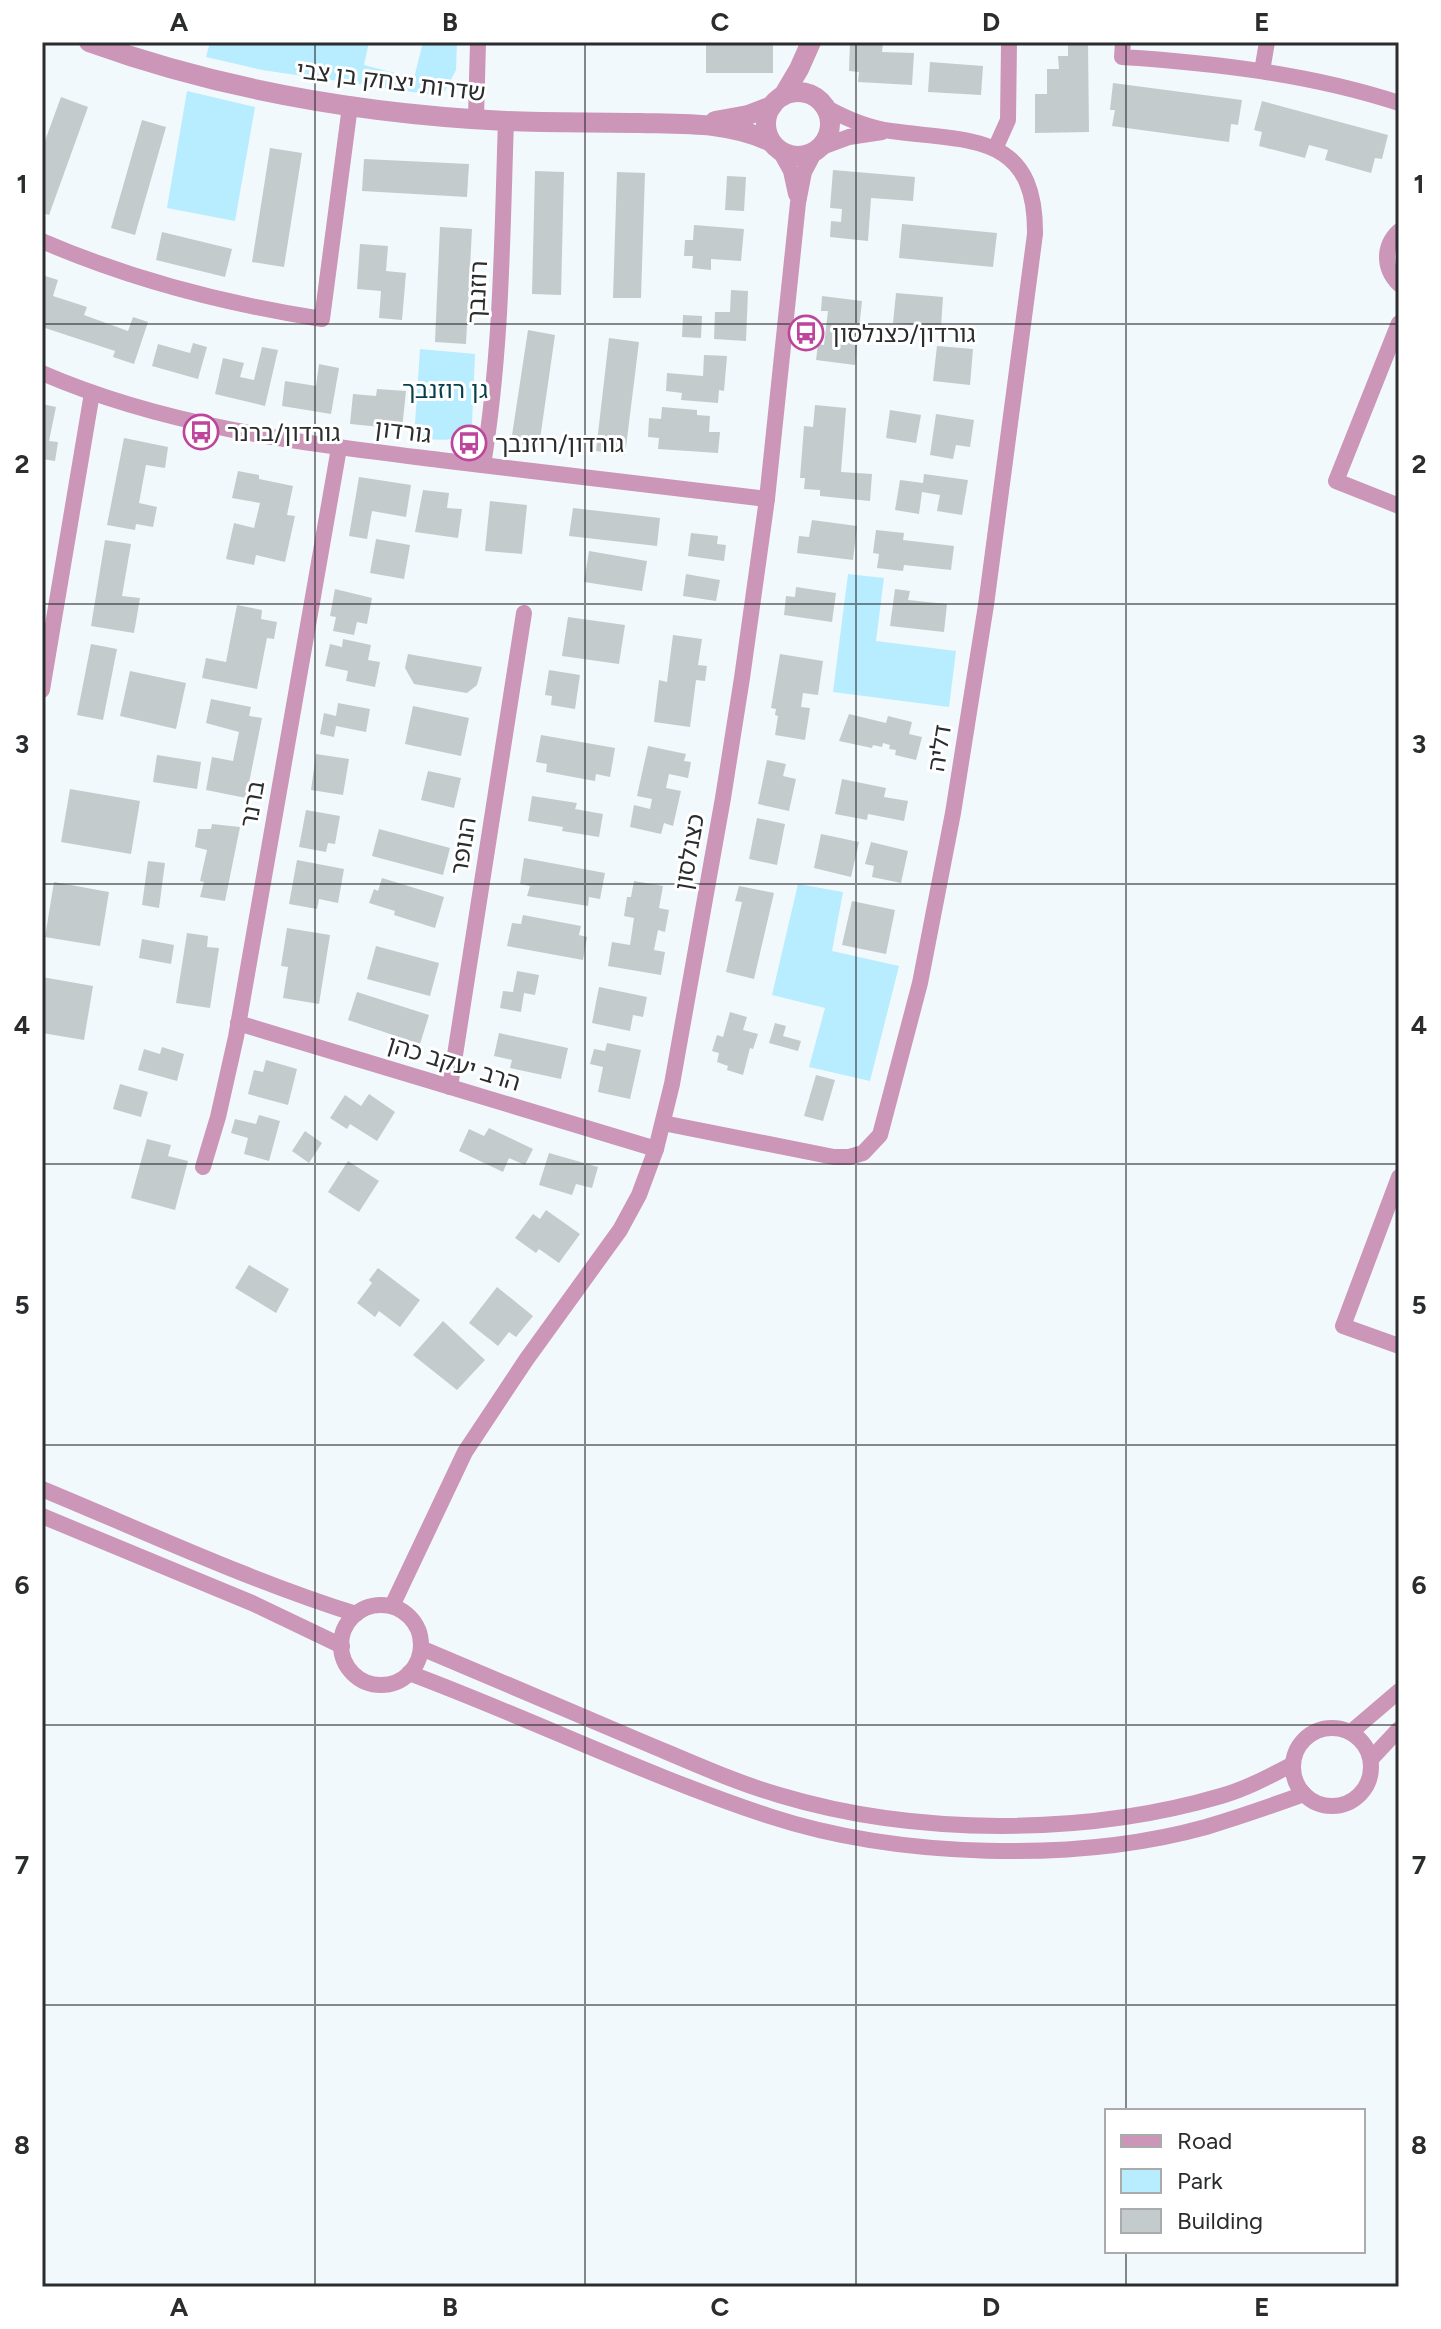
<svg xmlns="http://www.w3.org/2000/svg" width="1441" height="2329" viewBox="0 0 1441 2329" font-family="Figtree,'Noto Sans Hebrew',sans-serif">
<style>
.green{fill:#b7edfe}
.building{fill:#c4cbcd}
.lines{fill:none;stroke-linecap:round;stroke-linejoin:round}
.minor{stroke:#cb96b8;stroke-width:16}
.tertiary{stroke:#cb96b8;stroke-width:20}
.grid{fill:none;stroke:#2a2c2d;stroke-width:2;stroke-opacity:0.55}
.labels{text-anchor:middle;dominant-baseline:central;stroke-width:6;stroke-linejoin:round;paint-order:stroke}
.street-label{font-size:24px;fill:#2a2c2d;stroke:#fff}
.poi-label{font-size:24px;fill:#2a2c2d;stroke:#fff;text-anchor:start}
.park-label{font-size:24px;fill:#063e4b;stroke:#fff}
.neatline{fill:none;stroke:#2a2c2d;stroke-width:3}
.grid-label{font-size:26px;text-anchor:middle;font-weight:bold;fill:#2a2c2d}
</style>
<rect width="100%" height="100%" fill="#f2f9fc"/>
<!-- green -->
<g class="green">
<path d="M210,42H369L364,65L414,78L423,42H457L456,70L445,91L433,95L262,70L206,57Z"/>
<path d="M187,91L255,107L235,221L167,208Z"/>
<path d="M420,349L475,354L472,424C460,446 435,439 414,438Z"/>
<path d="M848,574L884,578L876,641L956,651L949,707L833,692Z"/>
<path d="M798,884L843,892L832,951L899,966L870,1081L809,1067L825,1008L772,995Z"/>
</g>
<!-- building -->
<g class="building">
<rect x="706" y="42" width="67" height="31"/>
<path d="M850,42H883L882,52L914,53L912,85L858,82L859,72L849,71Z"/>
<path d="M1068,43H1088L1089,132L1035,133V94H1047V69H1059L1058,56H1068Z"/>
<path d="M930,62L983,66L981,95L928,92Z"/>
<path d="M1113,83L1242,100L1238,125L1231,124L1229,142L1112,126L1115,110H1110Z"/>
<path d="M61,97L88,107L49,215L42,213V149Z"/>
<path d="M1262,101L1388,135L1382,159L1375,158L1371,173L1325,160L1328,150L1309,145L1305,158L1259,146L1262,132L1254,130Z"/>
<path d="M142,120L166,127L135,235L111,228Z"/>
<path d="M270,148L302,153L284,267L252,262Z"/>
<path d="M364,159L469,164L467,197L362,191Z"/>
<path d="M833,170L915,177L913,201L871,198L868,241L830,237L831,221L841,222L842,209L830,208Z"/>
<path d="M535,171L564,172L561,295L532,294Z"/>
<path d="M617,172L645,173L641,298H613Z"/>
<path d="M727,176L746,177L744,211L725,210Z"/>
<path d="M902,224L997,233L993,267L899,258Z"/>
<path d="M694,225L744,229L741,261L711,259V270L692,268L693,256H684L685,240H693Z"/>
<path d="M440,227L472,229L466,344L435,342Z"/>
<path d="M162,232L232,249L225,277L156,260Z"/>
<path d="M360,244L388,246L386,271L406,273L402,320L379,318L381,291L357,289Z"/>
<path d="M42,275L58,280L53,296L87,307L84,315L128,331L133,317L148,322L134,364L113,357L115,351L42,327Z"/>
<path d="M731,290L748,291L746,341L714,339L715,312H730Z"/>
<path d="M896,293L943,297L941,327L893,323Z"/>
<path d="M822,296L862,301L855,365L816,360L818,344L824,345L828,311H821Z"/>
<path d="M683,315L702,316L701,338L682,337Z"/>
<path d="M528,330L555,335L539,446L511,442Z"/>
<path d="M609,338L639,342L625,455L596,451Z"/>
<path d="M193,343L207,347L198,379L152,366L158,344L190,353Z"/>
<path d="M937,346L973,349L970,385L933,381Z"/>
<path d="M262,347L278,350L265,406L215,394L223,358L244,363L240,377L254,380Z"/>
<path d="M704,355L727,356L724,391L719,390L718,403L681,400L682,393L666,391L667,373L703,376Z"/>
<path d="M319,364L339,368L331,414L282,406L285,381L316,386Z"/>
<path d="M377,389L406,391L402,429L350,424L353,394L376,396Z"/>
<path d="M42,404L56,407L49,441L58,442L55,461L42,459Z"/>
<path d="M815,405L846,408L841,472L872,474L870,501L820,496V490L804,489L805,478H800L804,426L813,427Z"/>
<path d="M662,407L697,410V415L710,416L709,432H720L718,453L658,449L659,438L648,437L649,418L661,419Z"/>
<path d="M890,410L921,415L916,443L886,438Z"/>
<path d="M936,414L974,420L970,447L956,445L953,459L930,455Z"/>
<path d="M124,438L168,447L165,468L146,465L139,503L157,507L153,527L136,524L135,530L107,525Z"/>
<path d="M238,471L259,475V479L293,486L287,515L295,516L285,562L256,555L254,565L226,559L234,523L254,528L260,503L232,498Z"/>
<path d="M924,474L968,480L962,515L937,511L940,495L922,492L919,514L895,510L900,480L923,483Z"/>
<path d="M359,477L411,485L406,517L372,511L367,539L349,536Z"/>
<path d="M423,490L449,493L447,508L462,509L458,538L415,532Z"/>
<path d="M490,501L527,505L522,554L485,551Z"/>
<path d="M573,508L660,518L657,546L569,536Z"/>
<path d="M812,520L857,526L853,560L797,553L799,536L809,537Z"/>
<path d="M876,530L904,533L903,540L954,546L951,570L904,565L903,571L877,568L879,554L873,553Z"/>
<path d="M691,533L718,536L717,544L726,545L724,561L688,556Z"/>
<path d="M376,539L410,545L404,579L370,573Z"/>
<path d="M105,540L131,544L122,596L140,598L134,633L91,626Z"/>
<path d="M589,551L647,561L642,591L584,582Z"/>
<path d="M686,574L720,580L716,601L683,596Z"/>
<path d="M796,587L836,593L832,622L784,615L786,596L795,597Z"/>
<path d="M335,589L372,598L367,624L357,622L354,635L333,631L336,617L330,616Z"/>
<path d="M895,589L910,591L908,600L947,604L944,632L890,626Z"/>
<path d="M237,605L262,610L261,619L277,622L274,639L267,638L257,689L202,678L206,658L226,662Z"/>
<path d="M568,617L625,625L619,664L562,656Z"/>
<path d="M673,635L702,639L698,665L707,666L705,681L696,680L690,727L654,722L659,680L667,682Z"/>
<path d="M343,639L371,645L368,660L380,662L375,687L346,681L348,671L325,666L330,644L342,647Z"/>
<path d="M91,644L117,649L103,720L77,715Z"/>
<path d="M408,654L482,667L477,685L467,693L414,684L405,668Z"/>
<path d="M780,654L823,661L818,695L803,693L801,707L810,708L805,740L775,735L778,716L775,715L776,709L771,708Z"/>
<path d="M549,670L580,675L575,709L551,705L552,696L545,695Z"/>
<path d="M130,671L186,683L176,729L120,716Z"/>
<path d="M211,699L251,707L249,716L262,718L246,798L206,790L212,757L233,761L239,732L206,723Z"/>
<path d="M338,703L370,709L366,732L336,726L334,737L320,734L324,713L336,716Z"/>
<path d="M413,706L469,718L461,756L405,744Z"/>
<path d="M849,714L886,723L888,716L912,722L909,734L922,737L916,760L895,755L896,750L889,749L890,745L883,743L882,747L873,745L872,748L839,741Z"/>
<path d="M541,735L615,748L610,777L596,774L595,781L546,772L547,764L536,762Z"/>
<path d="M648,746L686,754L684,761L691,762L688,778L669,774L666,788L681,791L673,826L664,823L661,834L630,827L634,805L650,809L652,799L637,796Z"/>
<path d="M316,754L349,759L343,795L311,790Z"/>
<path d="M157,755L201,762L197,789L153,782Z"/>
<path d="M767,760L786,764L783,776L796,779L789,811L758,804Z"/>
<path d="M428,771L461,778L454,808L421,800Z"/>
<path d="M842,779L886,788L884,797L908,801L904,821L868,814L867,820L835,814Z"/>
<path d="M70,789L140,801L131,854L61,842Z"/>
<path d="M532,796L577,803L575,809L603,814L599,837L562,831L563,827L528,821Z"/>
<path d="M306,810L340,816L335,844L328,843L326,852L299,847Z"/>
<path d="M757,818L785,824L777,865L749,859Z"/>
<path d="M212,824L240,827L225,901L200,897L204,882L200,881L207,850L195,847L198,829H211Z"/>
<path d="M379,829L450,848L443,875L372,856Z"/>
<path d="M821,834L859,842L851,877L814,868Z"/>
<path d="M871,842L908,851L901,883L872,877L874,866L865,864Z"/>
<path d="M524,858L605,873L600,899L589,897L588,906L527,896L530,886L520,884Z"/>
<path d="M297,860L344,869L338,903L319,899L317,909L289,904Z"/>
<path d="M148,861L165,863L159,908L142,905Z"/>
<path d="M382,878L444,897L435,928L394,915L395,911L369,903L374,889L378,891Z"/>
<path d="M634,881L663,886L659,908L669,910L665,932L658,930L654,950L665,952L661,975L608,966L612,942L630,945L634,918L624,916L627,897H631Z"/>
<path d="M54,882L109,892L100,946L45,937Z"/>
<path d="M739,886L774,893L754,979L726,972L742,902L735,901Z"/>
<path d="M852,901L895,910L886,954L842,945Z"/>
<path d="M523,915L581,926L579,935L587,937L583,960L507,946L512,923L521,924Z"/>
<path d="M287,928L330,935L319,1004L283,998L288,967L281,966Z"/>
<path d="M187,933L208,936L207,947L219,948L210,1008L176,1003Z"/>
<path d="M142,939L174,945L171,964L139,958Z"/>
<path d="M376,946L439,963L430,996L367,979Z"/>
<path d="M517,971L539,975L535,995L524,993L521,1012L500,1008L503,991L513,992Z"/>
<path d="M42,977L93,986L84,1040L42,1033Z"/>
<path d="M599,987L647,997L643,1017L633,1015L630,1031L592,1023Z"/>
<path d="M357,992L429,1015L420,1044L348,1020Z"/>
<path d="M730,1012L747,1017L743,1030L758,1034L753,1049L750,1048L743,1075L727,1070L728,1066L717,1062L719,1053L712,1051L717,1035L723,1037Z"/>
<path d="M775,1023L786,1026L783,1036L801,1041L798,1051L769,1043Z"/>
<path d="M499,1033L568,1048L561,1079L510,1068L512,1060L494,1056Z"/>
<path d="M607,1043L641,1050L630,1099L598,1092L603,1067L590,1064L594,1049L605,1051Z"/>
<path d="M162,1047L184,1054L177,1081L138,1070L144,1049L160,1054Z"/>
<path d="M266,1060L297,1069L288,1105L248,1094L254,1070L263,1072Z"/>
<path d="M816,1075L835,1080L823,1121L804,1116Z"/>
<path d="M120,1084L148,1092L141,1117L113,1109Z"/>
<path d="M369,1094L395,1112L377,1141L350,1124L347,1129L330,1118L345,1095L361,1106Z"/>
<path d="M259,1115L280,1121L269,1161L244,1154L248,1138L231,1133L235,1119L256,1124Z"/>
<path d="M489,1128L533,1149L525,1165L509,1158L503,1172L459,1151L469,1129L484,1136Z"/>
<path d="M305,1131L322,1143L309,1163L292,1151Z"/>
<path d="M147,1139L171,1145L168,1156L188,1161L175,1210L131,1198Z"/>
<path d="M549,1153L598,1167L592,1188L576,1184L572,1195L539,1185Z"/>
<path d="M348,1161L379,1181L359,1212L328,1192Z"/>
<path d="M546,1210L580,1234L559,1263L539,1249L536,1253L515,1238L533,1214L540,1219Z"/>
<path d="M249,1265L289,1289L276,1313L235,1288Z"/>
<path d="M378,1268L420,1300L400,1327L379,1311L375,1317L357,1303L372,1283L369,1280Z"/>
<path d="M497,1287L533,1316L516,1337L509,1332L498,1346L469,1323Z"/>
<path d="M443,1321L485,1360L457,1390L413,1355Z"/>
</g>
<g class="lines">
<!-- minor -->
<g class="minor">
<path d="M1123,42L1122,57C1215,63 1310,74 1399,103"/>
<path d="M1262,71L1267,42"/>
<path d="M476,118L478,42"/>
<path d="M822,147L849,137L882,132"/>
<path d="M995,149L1008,120L1009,42"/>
<path d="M780,151L791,171L796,194"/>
<path d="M1399,231C1383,246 1383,268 1399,284"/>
<path d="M42,241C132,280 226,304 322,319L350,106"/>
<path d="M1399,323L1336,481L1399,506"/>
<path d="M42,373C169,428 304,443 440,460C549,473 658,486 767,499"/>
<path d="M483,465C502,350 502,236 506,121"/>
<path d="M42,690L92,393"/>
<path d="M238,1023L656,1149"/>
<path d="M450,1087L524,613"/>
<path d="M663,1123L834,1157H849L863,1153L880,1135L920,983L953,813L986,605L1035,234C1036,131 968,142 891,131C869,128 847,119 827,108"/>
<path d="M203,1167L218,1117L236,1037L339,448"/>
<path d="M1399,1177L1343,1326L1399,1346"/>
<path d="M42,1489C146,1532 248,1580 356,1614"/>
<path d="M42,1516L252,1603L342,1646"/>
<circle cx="381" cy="1645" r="40"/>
<path d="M392,1606L465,1452L526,1360L620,1230L639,1195L656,1149L672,1084L723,798L742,678L767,499L798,203L804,172L814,153"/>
<path d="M421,1648C494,1679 566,1709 638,1740C684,1759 731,1781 779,1795C915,1836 1085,1836 1221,1796C1246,1789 1270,1776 1293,1764"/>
<path d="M409,1673C530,1718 647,1776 769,1816C897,1858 1076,1863 1206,1827C1239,1817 1271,1806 1304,1794"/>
<circle cx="1332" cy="1767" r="39"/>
<path d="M1351,1732L1399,1691"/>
<path d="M1371,1759L1399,1729"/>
</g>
<!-- tertiary -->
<g class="tertiary">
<path d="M89,42C222,90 365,114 506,121C551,123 596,122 640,123C684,124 731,122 771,142"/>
<circle cx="798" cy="124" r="32"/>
<path d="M783,96L799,69L811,42"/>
<path d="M715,121L748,115L772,106"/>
</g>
</g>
<!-- grid -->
<path class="grid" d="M315,42V2287M585,42V2287M856,42V2287M1126,42V2111M42,324H1399M42,604H1399M42,884H1399M42,1164H1399M42,1445H1399M42,1725H1399M42,2005H1399M1126,2251V2287"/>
<!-- icons -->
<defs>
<g id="bus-ring" transform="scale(1.8)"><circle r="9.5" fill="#fff" stroke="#bd469c" stroke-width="1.5"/><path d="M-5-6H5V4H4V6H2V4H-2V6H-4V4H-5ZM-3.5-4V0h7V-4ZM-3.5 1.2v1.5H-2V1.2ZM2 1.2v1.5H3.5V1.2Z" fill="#bd469c"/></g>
</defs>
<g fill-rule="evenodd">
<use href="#bus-ring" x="806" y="333"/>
<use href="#bus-ring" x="201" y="432"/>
<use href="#bus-ring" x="469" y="443"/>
</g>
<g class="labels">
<!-- street labels -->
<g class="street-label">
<text transform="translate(391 81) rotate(7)">שדרות יצחק בן צבי</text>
<text transform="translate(477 292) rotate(-87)">רוזנבך</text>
<text transform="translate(403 431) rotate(7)">גורדון</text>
<text transform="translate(939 748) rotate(-81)">דליה</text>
<text transform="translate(252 804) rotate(-80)">ברנר</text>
<text transform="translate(463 846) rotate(-81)">הנופר</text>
<text transform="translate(689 852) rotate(-80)">כצנלסון</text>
<text transform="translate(454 1063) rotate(17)">הרב יעקב כהן</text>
</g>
<!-- poi labels -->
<g class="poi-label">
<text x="832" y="333">גורדון/כצנלסון</text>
<text x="227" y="432">גורדון/ברנר</text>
<text x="495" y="443">גורדון/רוזנבך</text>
</g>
<!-- park labels -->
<g class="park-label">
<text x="445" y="389">גן רוזנבך</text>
</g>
</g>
<!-- border -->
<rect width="1441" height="2329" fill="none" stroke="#ffffff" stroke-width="88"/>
<!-- legend -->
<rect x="1105" y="2109" width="260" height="144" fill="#ffffff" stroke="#aaabab" stroke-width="2"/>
<rect x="1121" y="2135" width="40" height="12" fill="#cb96b8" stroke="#aaabab" stroke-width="2"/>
<text x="1177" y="2149" font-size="24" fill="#2a2c2d">Road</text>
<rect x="1121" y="2169" width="40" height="24" fill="#b7edfe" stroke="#aaabab" stroke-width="2"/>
<text x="1177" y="2189" font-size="24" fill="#2a2c2d">Park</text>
<rect x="1121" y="2209" width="40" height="24" fill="#c4cbcd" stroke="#aaabab" stroke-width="2"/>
<text x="1177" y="2229" font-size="24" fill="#2a2c2d">Building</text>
<rect x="44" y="44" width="1353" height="2241" class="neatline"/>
<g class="grid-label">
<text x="179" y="31">A</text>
<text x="450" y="31">B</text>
<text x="720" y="31">C</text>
<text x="991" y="31">D</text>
<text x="1262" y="31">E</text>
<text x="22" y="193">1</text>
<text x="1419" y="193">1</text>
<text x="22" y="473">2</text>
<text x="1419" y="473">2</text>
<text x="22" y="753">3</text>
<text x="1419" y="753">3</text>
<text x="22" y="1034">4</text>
<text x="1419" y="1034">4</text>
<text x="22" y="1314">5</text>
<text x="1419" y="1314">5</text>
<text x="22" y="1594">6</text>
<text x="1419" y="1594">6</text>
<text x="22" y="1874">7</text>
<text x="1419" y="1874">7</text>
<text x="22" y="2154">8</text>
<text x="1419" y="2154">8</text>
<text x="179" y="2316">A</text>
<text x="450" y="2316">B</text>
<text x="720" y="2316">C</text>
<text x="991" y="2316">D</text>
<text x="1262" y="2316">E</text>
</g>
</svg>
